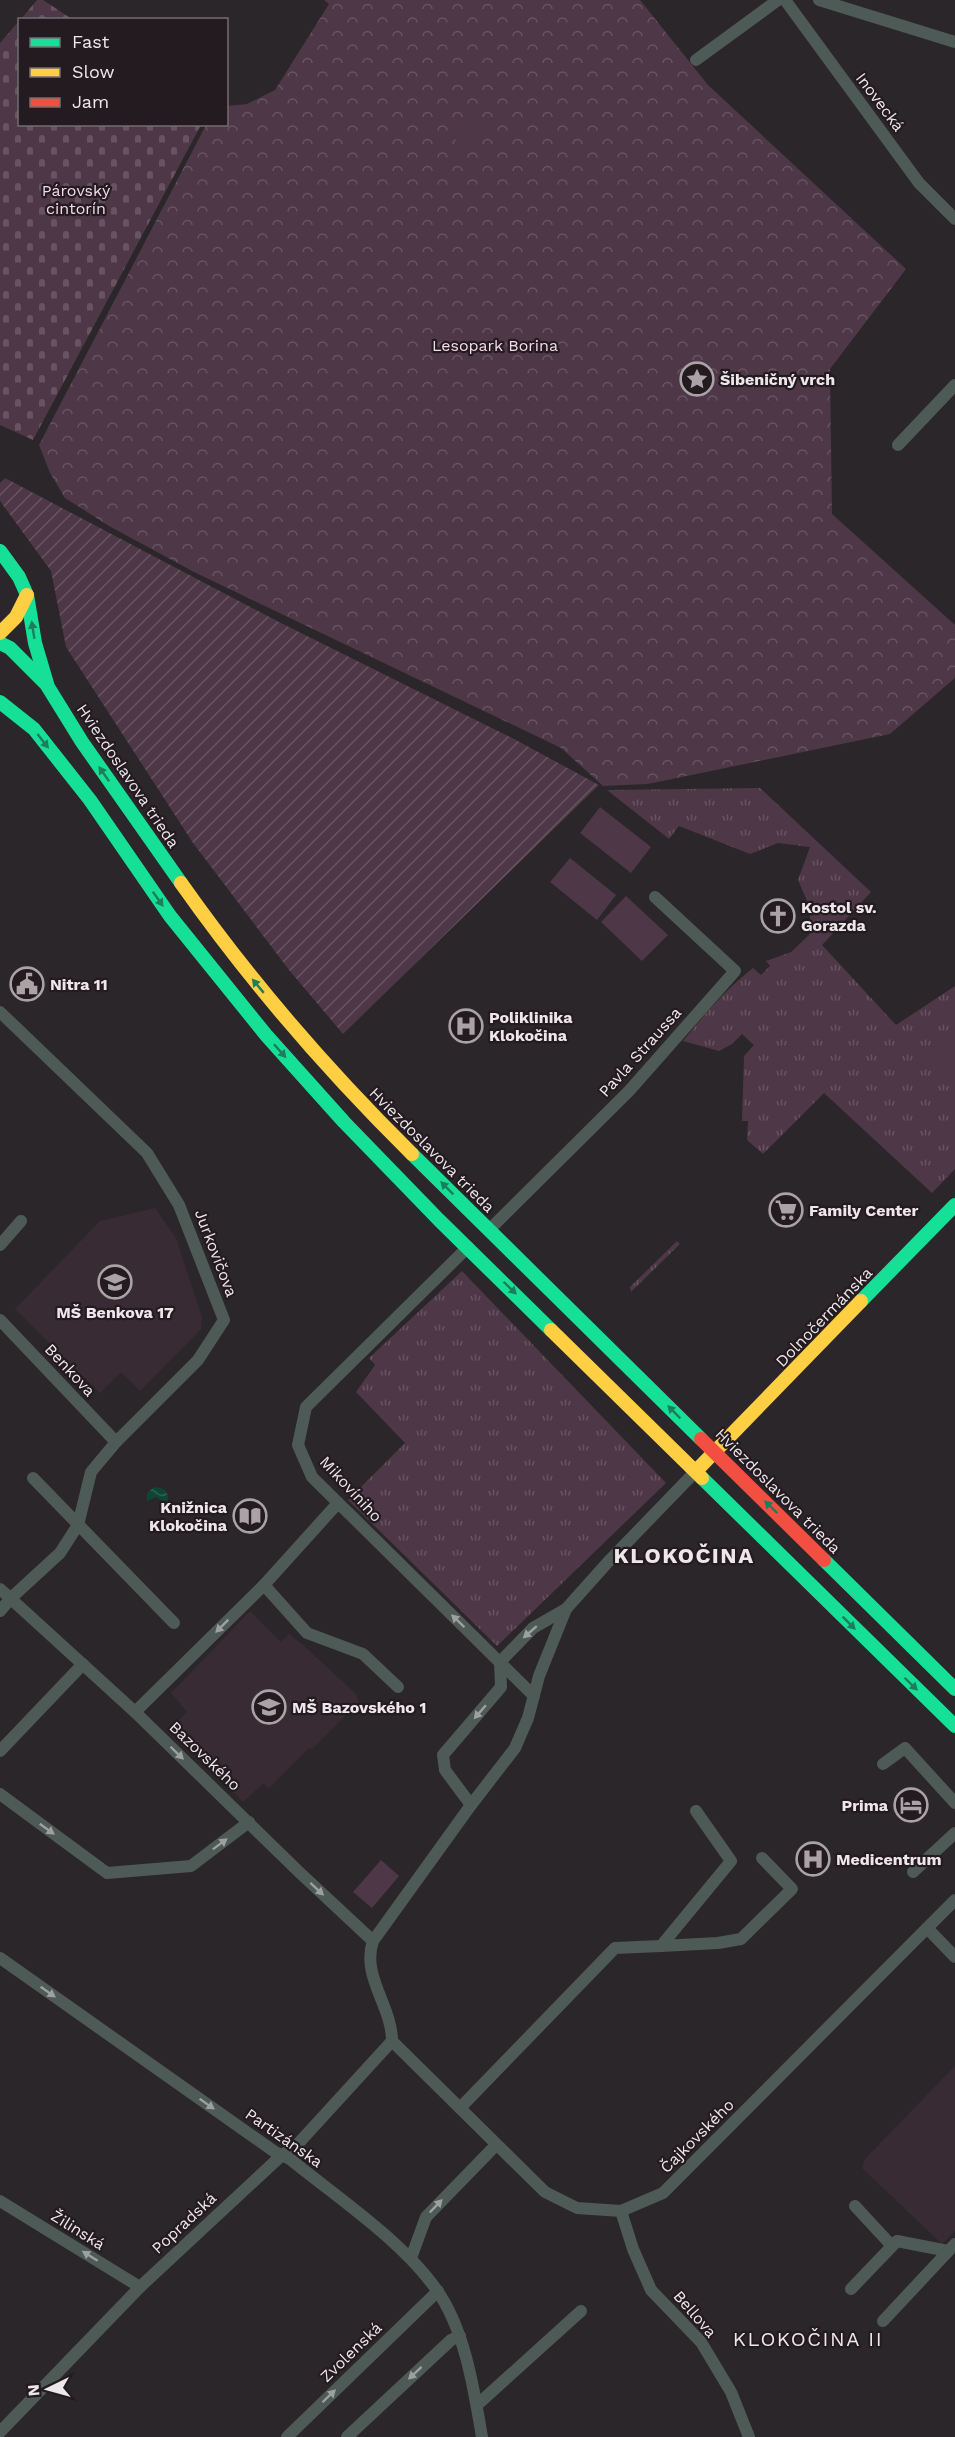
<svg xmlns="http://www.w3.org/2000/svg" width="955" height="2437" viewBox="0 0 955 2437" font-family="'Work Sans',sans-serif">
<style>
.built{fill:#392b33}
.grass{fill:url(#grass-tufts)}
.forest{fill:url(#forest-crowns)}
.cemetery{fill:url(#cemetery-stones)}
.park{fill:#4e3746}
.garden{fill:url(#garden-furrows)}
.water{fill:url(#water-waves)}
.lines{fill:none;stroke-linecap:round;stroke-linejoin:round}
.street{stroke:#4e5a56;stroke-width:12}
.fast{stroke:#16e098;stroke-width:14}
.slow{stroke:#ffcf43;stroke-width:14}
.jam{stroke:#f24e42;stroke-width:14}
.oneway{fill:#1c7e5c}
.oneway2{fill:#9ea0a0}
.labels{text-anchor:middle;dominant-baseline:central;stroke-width:4.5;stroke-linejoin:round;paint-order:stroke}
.street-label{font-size:16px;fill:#ede7ea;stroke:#231b20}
.park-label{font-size:16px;fill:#f7d8ea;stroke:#231b20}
.poi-label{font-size:16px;font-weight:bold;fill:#ede7ea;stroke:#231b20;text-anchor:start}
.quarter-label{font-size:20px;letter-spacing:1.5px;fill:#ede7ea;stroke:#231b20}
.district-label{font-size:22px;font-weight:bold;letter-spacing:1.5px;fill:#ede7ea;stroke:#231b20}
</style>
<defs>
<pattern id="grass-tufts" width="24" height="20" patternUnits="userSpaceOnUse" patternTransform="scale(1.5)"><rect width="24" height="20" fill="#4e3746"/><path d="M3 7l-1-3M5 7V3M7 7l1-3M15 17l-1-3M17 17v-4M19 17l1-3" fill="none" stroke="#685461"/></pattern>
<pattern id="forest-crowns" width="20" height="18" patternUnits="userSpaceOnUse" patternTransform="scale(1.5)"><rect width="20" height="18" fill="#4e3746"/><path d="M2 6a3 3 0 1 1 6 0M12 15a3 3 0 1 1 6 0" fill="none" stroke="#685461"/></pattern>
<pattern id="cemetery-stones" width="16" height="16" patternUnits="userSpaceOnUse" patternTransform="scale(1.5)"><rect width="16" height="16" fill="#4e3746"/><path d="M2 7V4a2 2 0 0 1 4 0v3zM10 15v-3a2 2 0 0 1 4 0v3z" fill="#685461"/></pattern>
<pattern id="garden-furrows" width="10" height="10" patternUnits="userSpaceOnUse" patternTransform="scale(1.5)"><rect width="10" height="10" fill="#4e3746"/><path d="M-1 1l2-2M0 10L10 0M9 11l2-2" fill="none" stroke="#685461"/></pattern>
<pattern id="water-waves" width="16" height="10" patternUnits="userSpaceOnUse" patternTransform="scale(1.5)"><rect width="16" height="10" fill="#0d4633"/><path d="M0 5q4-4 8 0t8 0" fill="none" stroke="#316151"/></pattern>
</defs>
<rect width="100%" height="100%" fill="#2b2629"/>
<!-- built -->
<g class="built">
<path d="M155,1208L176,1238L202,1317L201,1329L140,1391L121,1372L100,1393L15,1309L100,1221Z"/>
<path d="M250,1611L281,1642L289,1634L303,1645L356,1694L359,1702L312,1749L309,1748L269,1788L264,1783L243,1802L170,1729L187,1712L171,1693Z"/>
<path d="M955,2066V2231L942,2244L862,2168L865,2159Z"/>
</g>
<!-- grass -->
<g class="grass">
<path d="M760,788L871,892L822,945L896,1025L955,986V1169L932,1193L824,1093L763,1154L747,1140L748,1121H742L744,1056L754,1045L742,1034L732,1044L719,1051L683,1041C704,1015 726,989 753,968L761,975L770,966L766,961L791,952L810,934V908L798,880L810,847L778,843L750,854L679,826L669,839L607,790Z"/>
<path d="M677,1241L680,1244L631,1292L630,1287Z"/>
<path d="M462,1271L666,1483L497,1646L348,1500L405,1443L356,1392L375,1365L369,1358Z"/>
</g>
<!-- forest -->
<path class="forest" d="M324,0H640L708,85L906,269L830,369L832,514L955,625V678L890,734L648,784L603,786L561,748L194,572L109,526L65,498L50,473L39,445L206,125L226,124L227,106L247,104L275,90L329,4Z"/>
<!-- cemetery -->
<g class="cemetery">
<path d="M37,0H43L72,19H21Z"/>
<path d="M19,21L20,124L201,125L33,440L0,425V43Z"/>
</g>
<!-- park -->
<g class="park">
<circle cx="468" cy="136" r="13"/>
<path d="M600,807L651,847L631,873L580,833Z"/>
<path d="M570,858L616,895L597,920L550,882Z"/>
<path d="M626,896L668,935L642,961L601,922Z"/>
<path d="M955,1035V1083C928,1077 929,1042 955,1035Z"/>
<path d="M381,1860L399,1876L372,1908L353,1892Z"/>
</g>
<!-- garden -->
<path class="garden" d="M5,478L279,622L516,740L599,785L343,1034L289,970L193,843L66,647L51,571L0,501V483Z"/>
<!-- water -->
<path class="water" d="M154,1487L164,1489L168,1495V1502H164L156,1497L147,1501V1493Z"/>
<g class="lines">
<!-- street -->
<g class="street">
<path d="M785,0L919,183L955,219"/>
<path d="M819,0L955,42"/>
<path d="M696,60L778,0"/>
<path d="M898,445L955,385"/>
<path d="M0,1012L147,1153L179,1205L224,1320L198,1360L116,1442L91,1472L78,1525L60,1553L11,1598L0,1611"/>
<path d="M489,1230L629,1091L735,971L655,897"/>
<path d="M0,1245L21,1221"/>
<path d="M468,1247L306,1407L298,1445L312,1477L534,1696"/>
<path d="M0,1320L116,1442"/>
<path d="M33,1478L174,1623"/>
<path d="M264,1585L307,1633L363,1654L398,1687"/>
<path d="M0,1589L135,1712L298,1871L373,1941"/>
<path d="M135,1712L264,1585L338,1503"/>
<path d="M0,1751L83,1664"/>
<path d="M883,1764L905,1748L955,1803"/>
<path d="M0,1794L107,1873L191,1866L249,1822"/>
<path d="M471,1805L445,1770L443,1755L501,1687L500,1662L533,1628L566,1609L608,1562L696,1471"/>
<path d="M913,1872L955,1833"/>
<path d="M927,1928L955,1957"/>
<path d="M661,1946L718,1943L741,1939L792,1889L762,1858"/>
<path d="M0,1958L275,2152L290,2159C338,2198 401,2240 436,2289C465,2329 474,2390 482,2437"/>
<path d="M392,2041L545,2192L577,2208L621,2211L663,2193L955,1900"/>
<path d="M392,2041C392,2006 361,1976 373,1941L471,1805L515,1748L528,1718L539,1676L566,1609"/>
<path d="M460,2108L615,1948L661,1946L731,1861L696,1811"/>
<path d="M0,2201L140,2287"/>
<path d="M855,2206L892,2246"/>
<path d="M621,2211L633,2249L651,2290L701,2342L731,2392L749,2437"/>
<path d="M411,2258L426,2217L496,2145"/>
<path d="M851,2289L897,2241L948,2251"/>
<path d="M883,2321L955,2244"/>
<path d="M477,2405L581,2311"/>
<path d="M0,2432L140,2287L282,2155L296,2146L392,2041"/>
<path d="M287,2437L438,2291"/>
<path d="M347,2437L451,2340L460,2336"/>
</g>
<!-- fast -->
<g class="fast">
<path d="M0,551L19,577L27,595L35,643L48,687L82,742L181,883"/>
<path d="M0,643L10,648L47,685"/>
<path d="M0,702L34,729L90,800L170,916L266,1035L344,1122L439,1220L551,1330"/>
<path d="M412,1154L701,1439"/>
<path d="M861,1301L955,1205"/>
<path d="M702,1478L955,1726"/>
<path d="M824,1560L955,1689"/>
</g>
<!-- slow -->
<g class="slow">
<path d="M0,633L16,617L27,595"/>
<path d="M181,883C250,981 327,1070 412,1154"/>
<path d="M551,1330L702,1478"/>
<path d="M696,1471L861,1301"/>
</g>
<!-- jam -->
<path class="jam" d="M701,1439L824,1560"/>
</g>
<!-- one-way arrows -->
<defs><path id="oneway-solid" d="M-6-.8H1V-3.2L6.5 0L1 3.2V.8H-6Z" transform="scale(1.5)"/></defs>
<g class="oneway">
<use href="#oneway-solid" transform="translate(33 630) rotate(-99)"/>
<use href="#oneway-solid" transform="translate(43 741) rotate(52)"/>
<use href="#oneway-solid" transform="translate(104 774) rotate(-125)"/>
<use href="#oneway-solid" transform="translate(158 899) rotate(55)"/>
<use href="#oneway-solid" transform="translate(258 986) rotate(-130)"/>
<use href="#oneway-solid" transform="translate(280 1051) rotate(48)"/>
<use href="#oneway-solid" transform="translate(447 1188) rotate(-135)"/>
<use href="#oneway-solid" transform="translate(510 1288) rotate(44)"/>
<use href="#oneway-solid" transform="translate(674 1412) rotate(-135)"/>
<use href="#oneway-solid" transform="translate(771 1507) rotate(-136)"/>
<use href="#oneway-solid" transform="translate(849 1623) rotate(45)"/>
<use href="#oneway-solid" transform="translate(911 1684) rotate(44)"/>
</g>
<g class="oneway2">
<use href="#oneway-solid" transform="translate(458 1621) rotate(-136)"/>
<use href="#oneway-solid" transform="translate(222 1626) rotate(135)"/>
<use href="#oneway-solid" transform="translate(530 1632) rotate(139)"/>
<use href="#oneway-solid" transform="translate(480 1712) rotate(131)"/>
<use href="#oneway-solid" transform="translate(177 1753) rotate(44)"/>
<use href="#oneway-solid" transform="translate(47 1829) rotate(36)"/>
<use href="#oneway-solid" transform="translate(220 1844) rotate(-37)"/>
<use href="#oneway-solid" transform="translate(317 1889) rotate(43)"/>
<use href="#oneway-solid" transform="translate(48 1992) rotate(35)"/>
<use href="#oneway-solid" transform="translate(207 2104) rotate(35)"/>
<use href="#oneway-solid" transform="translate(436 2206) rotate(-46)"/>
<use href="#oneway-solid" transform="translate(90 2256) rotate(-148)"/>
<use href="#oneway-solid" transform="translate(415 2373) rotate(137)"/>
<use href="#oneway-solid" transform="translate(329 2396) rotate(-44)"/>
</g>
<!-- icons -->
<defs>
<g id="sight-ring" transform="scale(1.725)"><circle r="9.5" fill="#231b20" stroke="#a9a3a6" stroke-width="1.5"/><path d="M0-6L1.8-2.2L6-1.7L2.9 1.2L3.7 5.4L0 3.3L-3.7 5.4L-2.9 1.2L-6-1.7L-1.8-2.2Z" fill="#a9a3a6"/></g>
<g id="church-ring" transform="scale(1.725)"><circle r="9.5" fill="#231b20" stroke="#a9a3a6" stroke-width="1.5"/><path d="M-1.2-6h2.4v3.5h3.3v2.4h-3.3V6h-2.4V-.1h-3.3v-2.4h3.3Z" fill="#a9a3a6"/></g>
<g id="civic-ring" transform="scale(1.725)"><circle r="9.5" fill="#231b20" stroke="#a9a3a6" stroke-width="1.5"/><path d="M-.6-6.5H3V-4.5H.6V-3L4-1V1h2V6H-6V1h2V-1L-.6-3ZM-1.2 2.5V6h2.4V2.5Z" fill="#a9a3a6"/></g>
<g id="hospital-ring" transform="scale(1.725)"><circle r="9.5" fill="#231b20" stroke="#a9a3a6" stroke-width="1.5"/><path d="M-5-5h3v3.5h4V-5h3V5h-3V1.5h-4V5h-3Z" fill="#a9a3a6"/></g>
<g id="supermarket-ring" transform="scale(1.725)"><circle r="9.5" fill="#231b20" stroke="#a9a3a6" stroke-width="1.5"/><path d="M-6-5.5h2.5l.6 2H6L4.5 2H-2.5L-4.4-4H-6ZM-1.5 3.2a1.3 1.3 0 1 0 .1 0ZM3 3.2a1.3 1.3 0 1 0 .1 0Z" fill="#a9a3a6"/></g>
<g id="school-ring" transform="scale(1.725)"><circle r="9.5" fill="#231b20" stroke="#a9a3a6" stroke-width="1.5"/><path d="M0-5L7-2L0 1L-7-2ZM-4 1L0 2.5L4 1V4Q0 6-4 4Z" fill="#a9a3a6"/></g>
<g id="library-ring" transform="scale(1.725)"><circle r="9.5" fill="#231b20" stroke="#a9a3a6" stroke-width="1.5"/><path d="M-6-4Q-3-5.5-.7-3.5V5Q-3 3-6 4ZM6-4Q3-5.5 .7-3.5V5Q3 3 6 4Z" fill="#a9a3a6"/></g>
<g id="hotel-ring" transform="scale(1.725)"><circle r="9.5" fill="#231b20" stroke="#a9a3a6" stroke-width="1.5"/><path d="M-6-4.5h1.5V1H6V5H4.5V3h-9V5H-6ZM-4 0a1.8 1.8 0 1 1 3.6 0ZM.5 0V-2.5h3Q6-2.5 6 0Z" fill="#a9a3a6"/></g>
</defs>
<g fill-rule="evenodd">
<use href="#sight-ring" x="697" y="379"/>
<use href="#church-ring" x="778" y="916"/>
<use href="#civic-ring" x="27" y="984"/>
<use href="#hospital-ring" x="466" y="1026"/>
<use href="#supermarket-ring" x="786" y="1210"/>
<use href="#school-ring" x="115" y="1282"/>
<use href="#library-ring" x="250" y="1516"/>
<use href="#school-ring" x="269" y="1707"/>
<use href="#hotel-ring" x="911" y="1805"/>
<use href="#hospital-ring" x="813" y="1859"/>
</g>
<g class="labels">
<!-- street labels -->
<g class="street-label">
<text transform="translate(880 102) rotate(53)">Inovecká</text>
<text transform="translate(128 776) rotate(56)">Hviezdoslavova trieda</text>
<text transform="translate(640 1052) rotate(-48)">Pavla Straussa</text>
<text transform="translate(432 1150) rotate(45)">Hviezdoslavova trieda</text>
<text transform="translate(216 1253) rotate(69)">Jurkovičova</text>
<text transform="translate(824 1317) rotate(-46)">Dolnočermánska</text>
<text transform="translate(70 1370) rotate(47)">Benkova</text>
<text transform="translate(351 1489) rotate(47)">Mikovíniho</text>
<text transform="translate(778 1491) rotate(45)">Hviezdoslavova trieda</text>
<text transform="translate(205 1756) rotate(44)">Bazovského</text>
<text transform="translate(697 2136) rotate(-45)">Čajkovského</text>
<text transform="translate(284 2138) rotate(35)">Partizánska</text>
<text transform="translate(184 2223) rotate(-43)">Popradská</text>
<text transform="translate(78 2230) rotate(32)">Žilinská</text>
<text transform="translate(695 2314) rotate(49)">Bellova</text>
<text transform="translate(351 2352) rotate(-44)">Zvolenská</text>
</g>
<!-- park labels -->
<g class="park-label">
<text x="76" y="190">Párovský<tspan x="76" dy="18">cintorín</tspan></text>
<text x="495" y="345">Lesopark Borina</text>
</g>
<!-- poi labels -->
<g class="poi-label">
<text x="720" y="379">Šibeničný vrch</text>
<text x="801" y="907">Kostol sv.<tspan x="801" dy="18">Gorazda</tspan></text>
<text x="50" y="984">Nitra 11</text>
<text x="489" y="1017">Poliklinika<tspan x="489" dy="18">Klokočina</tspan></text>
<text x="809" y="1210">Family Center</text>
<text x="115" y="1312" text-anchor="middle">MŠ Benkova 17</text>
<text x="227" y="1507" text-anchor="end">Knižnica<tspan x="227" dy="18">Klokočina</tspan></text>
<text x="292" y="1707">MŠ Bazovského 1</text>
<text x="888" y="1805" text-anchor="end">Prima</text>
<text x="836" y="1859">Medicentrum</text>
</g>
<!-- quarter labels -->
<g class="quarter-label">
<text x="808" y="2339">KLOKOČINA II</text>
</g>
<!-- district labels -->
<g class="district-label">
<text x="684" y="1555">KLOKOČINA</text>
</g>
</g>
<!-- legend -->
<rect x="18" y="18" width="210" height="108" fill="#231b20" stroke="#746d71" stroke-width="1.5"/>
<rect x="30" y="38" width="30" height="9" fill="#16e098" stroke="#746d71" stroke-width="1.5"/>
<text x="72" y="48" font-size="18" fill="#ede7ea">Fast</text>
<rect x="30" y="68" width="30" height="9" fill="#ffcf43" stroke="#746d71" stroke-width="1.5"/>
<text x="72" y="78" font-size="18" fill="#ede7ea">Slow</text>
<rect x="30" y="98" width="30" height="9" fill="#f24e42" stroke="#746d71" stroke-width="1.5"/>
<text x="72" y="108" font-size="18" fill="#ede7ea">Jam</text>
<!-- north arrow -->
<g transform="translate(48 2389) rotate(265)" stroke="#231b20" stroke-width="4.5" paint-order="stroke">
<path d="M0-4.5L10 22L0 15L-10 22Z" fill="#ede7ea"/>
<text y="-9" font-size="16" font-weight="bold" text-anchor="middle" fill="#ede7ea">N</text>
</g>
</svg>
